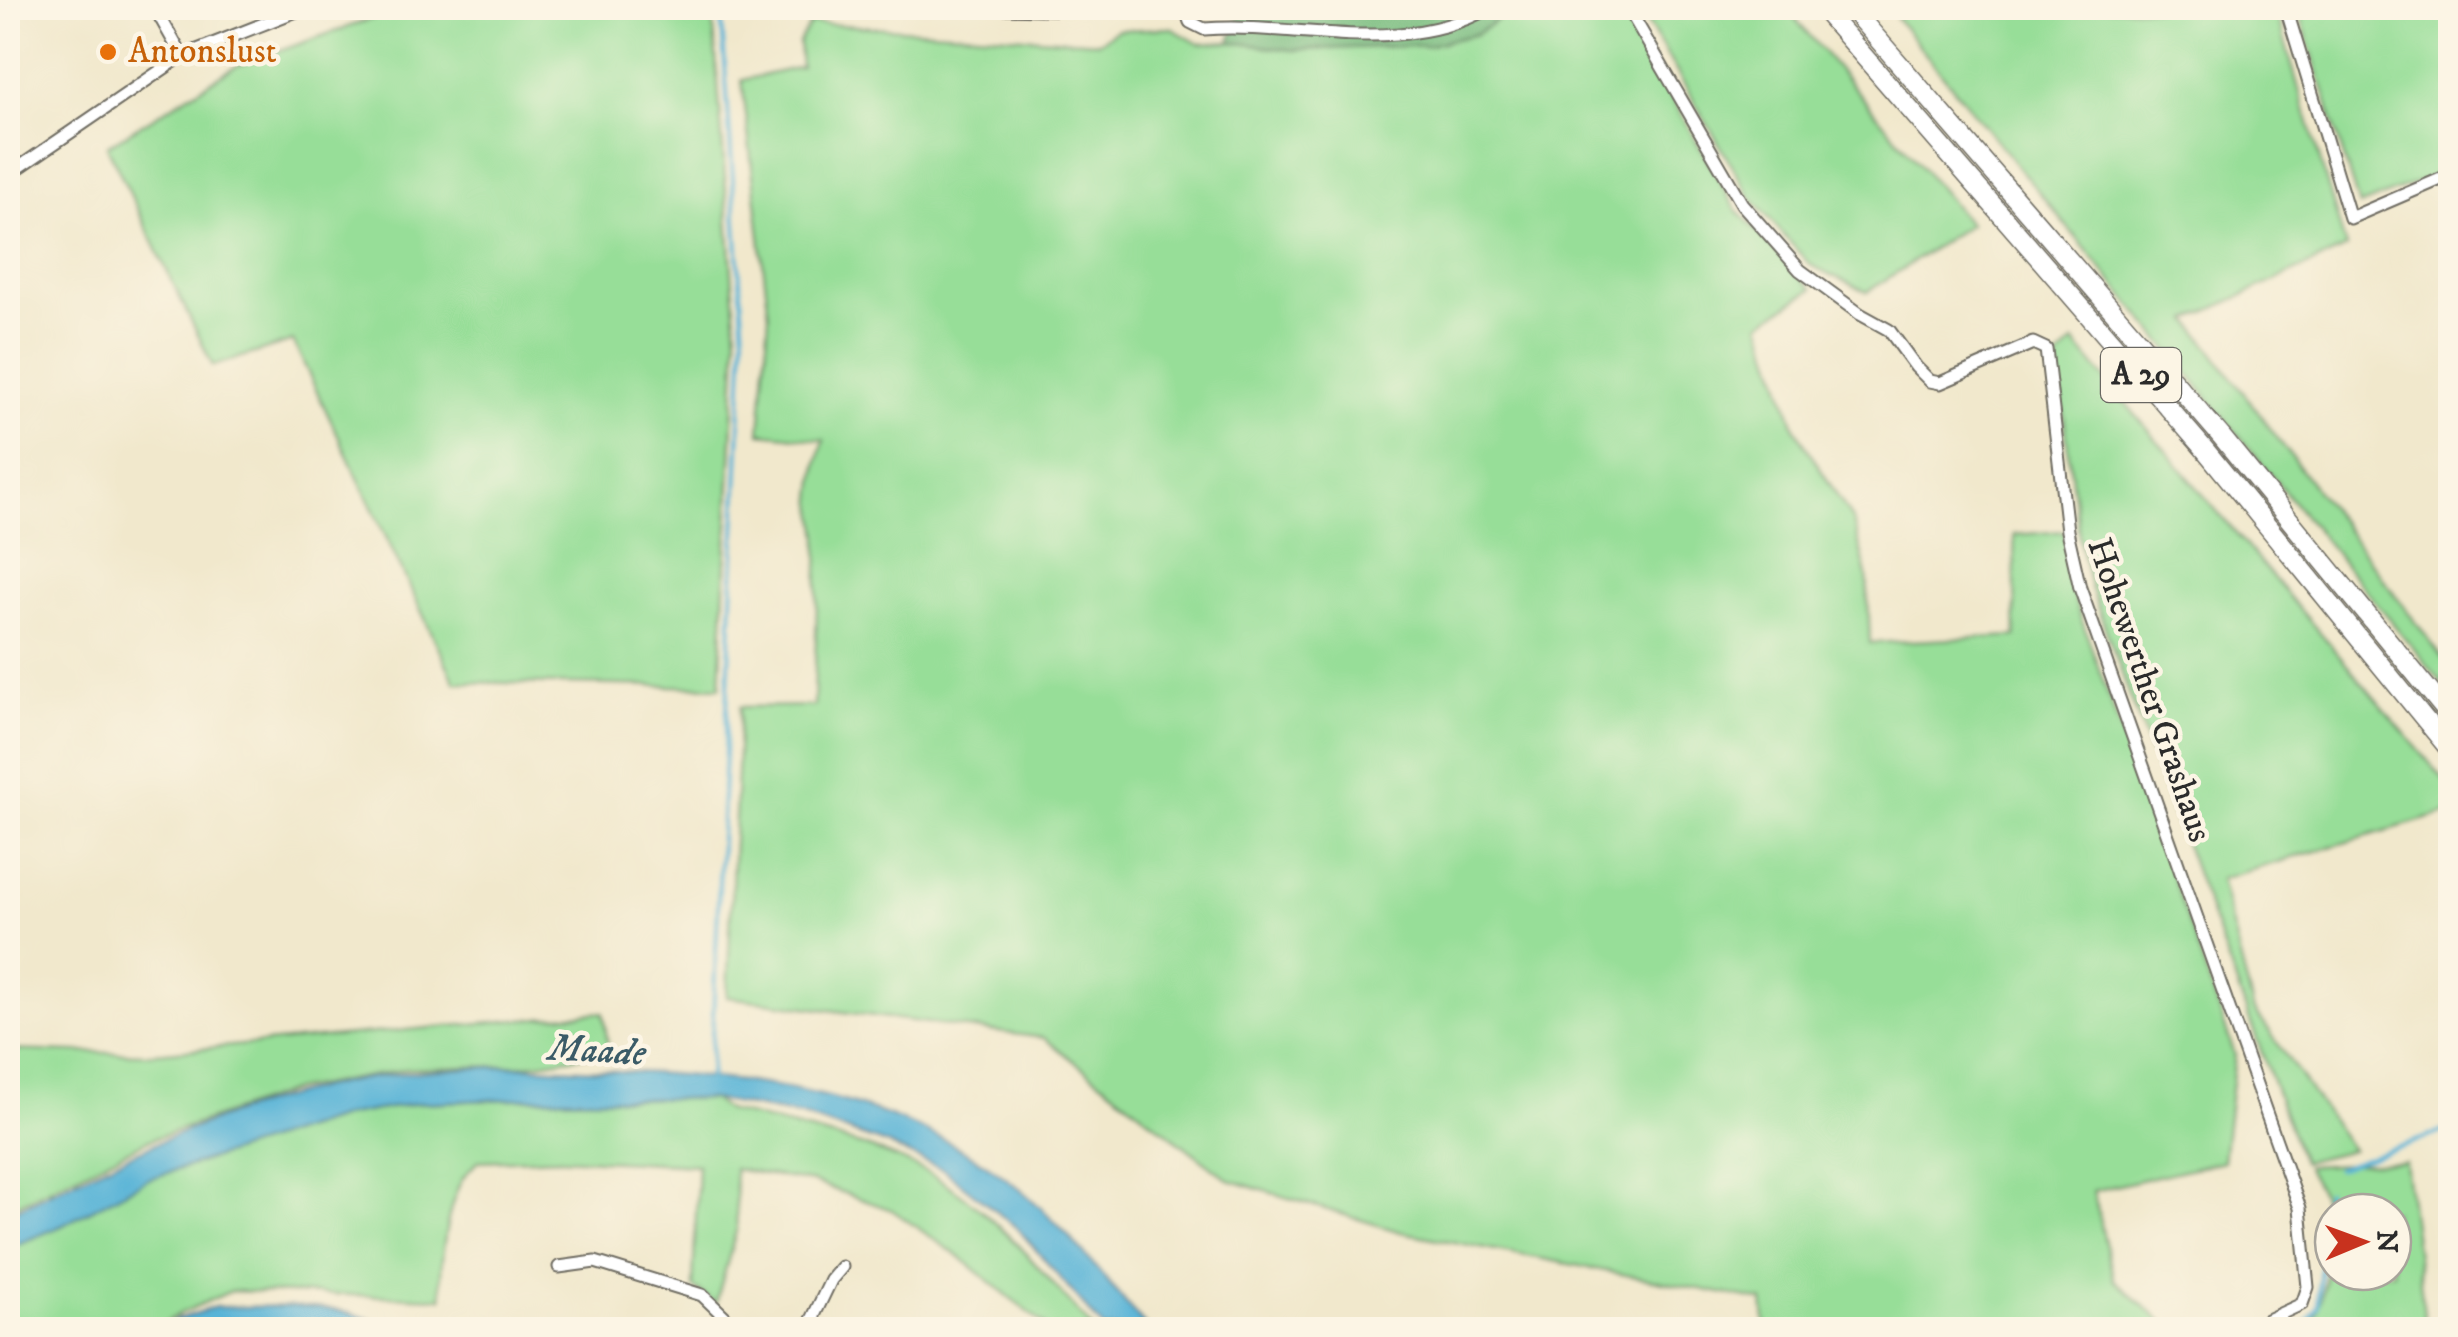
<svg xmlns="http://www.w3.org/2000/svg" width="2458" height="1337" viewBox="0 0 2458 1337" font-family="'IM FELL DW Pica',serif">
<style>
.green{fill:#97de98;stroke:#618462;stroke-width:2.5;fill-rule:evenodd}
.forest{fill:#79bd80;stroke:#527456;stroke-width:2.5}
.water{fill:#59b4d7;stroke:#427081;stroke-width:2.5}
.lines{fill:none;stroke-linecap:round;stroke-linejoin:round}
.stream{stroke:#59b4d7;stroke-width:4}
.minor-casing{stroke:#706d63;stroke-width:15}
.highway-casing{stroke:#706d63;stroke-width:21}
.minor{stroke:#fff;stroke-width:11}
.highway{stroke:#fff;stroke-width:18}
.food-dot{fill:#e8710a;stroke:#fcf5e5;stroke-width:4}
.labels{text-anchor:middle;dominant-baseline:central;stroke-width:9;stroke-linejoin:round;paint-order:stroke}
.shield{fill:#fcf5e5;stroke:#6a6863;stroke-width:2.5}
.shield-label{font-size:32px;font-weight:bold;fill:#2b2b2b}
.food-label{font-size:35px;fill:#c56008;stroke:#fcf5e5;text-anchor:start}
.street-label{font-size:35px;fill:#2b2b2b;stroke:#fcf5e5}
.water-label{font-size:38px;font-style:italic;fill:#3b5b67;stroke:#fcf5e5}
</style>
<rect width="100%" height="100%" fill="#fcf5e5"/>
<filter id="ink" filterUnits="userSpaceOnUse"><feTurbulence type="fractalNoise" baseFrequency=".01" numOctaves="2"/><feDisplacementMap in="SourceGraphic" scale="20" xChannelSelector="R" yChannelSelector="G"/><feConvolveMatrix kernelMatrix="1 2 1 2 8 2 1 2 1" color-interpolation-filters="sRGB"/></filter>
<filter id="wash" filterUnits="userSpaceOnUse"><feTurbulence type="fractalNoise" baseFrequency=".0048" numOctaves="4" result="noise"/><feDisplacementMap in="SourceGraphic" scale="40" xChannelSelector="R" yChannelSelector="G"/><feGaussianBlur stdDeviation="2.25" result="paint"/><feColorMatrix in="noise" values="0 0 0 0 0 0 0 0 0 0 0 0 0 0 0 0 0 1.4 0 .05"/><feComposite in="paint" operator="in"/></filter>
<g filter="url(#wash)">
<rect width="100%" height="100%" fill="#f1e8cc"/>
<!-- green -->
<g class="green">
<path d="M402,8H625L713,17L737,339L720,687L455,682L293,341L213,366L107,146L236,66Z"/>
<path d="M1515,8H1619L1736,209L1812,289L1761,323L1795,428L1853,521L1867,575L1870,643L2016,636L2014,535L2064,531L2076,604L2235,1055L2223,1161L2093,1191L2114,1280L2171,1329L1766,1330L1763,1301L1401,1232L1229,1180L1044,1038L727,997L740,707L814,706L819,537L813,497L817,464L824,440L760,433L769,315L742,80L801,67L799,42L811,23L1099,42L1117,30L1171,28L1199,44L1230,42L1294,50L1429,45L1476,34Z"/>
<path d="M1639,8H1786L1970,224L1867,292L1810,265L1751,198Z"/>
<path d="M1916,8H2275L2346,248L2189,320L2450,668V693L1896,18Z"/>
<path d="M2298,8H2450V169L2359,206Z"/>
<path d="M2074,342L2450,787V812L2220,879L2253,1008L2352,1150L2302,1162L2090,587L2079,537L2057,360Z"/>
<path d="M603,1012L609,1052L526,1065L407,1069L294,1090L147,1141L8,1209V1050L144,1054Z"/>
<path d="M535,1098L712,1099L726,1110C795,1128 885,1144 945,1183C1003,1221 1047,1278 1093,1329H1049L961,1258L892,1210L813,1182L734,1169L737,1228L716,1303L693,1287L698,1165L560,1158L478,1161C473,1167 466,1173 462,1180C447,1206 438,1267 442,1298L231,1291L179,1314L155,1329L8,1330V1248L61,1226L148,1179L348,1115L418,1103Z"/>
<path d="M2405,1162L2426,1329H2310C2328,1290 2333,1245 2324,1203C2321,1190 2312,1178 2306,1166ZM2333,1212H2393V1272H2333Z"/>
</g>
<!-- forest -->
<path class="forest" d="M1269,8H1515L1476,34L1429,45L1293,50L1230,42L1240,13Z"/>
<!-- water -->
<g class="water">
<path d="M513,1066C682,1075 850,1070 996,1171C1056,1212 1101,1275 1148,1329H1104L1017,1228L944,1170L886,1144L802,1116L712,1099L535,1098L418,1103L348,1115L148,1179L61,1226L8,1248V1213C133,1151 264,1088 405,1073C441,1069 477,1068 513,1066Z"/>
<path d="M215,1307C269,1308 342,1299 389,1329H163L176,1320Z"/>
</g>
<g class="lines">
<!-- stream -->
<g class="stream">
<path d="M710,1081L744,337L721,8"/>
<path d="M2337,1169L2450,1129"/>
<path d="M2302,1330L2318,1306L2326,1192"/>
</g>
</g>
</g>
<g filter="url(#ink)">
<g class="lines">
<!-- minor casing -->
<g class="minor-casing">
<g id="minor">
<path d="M155,8L182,56"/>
<path d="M1002,8L1083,10L1138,8"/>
<path d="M1185,8L1190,22L1204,29C1300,22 1399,58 1489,8"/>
<path d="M1628,8L1742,204L1800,270L1860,314L1889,330L1916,367L1930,381L1940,383L2033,343L2046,349L2067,531L2080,588L2300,1208L2308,1287L2302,1304L2267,1320"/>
<path d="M2286,8L2350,218L2450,175"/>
<path d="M8,175L182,56L304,8"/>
<path d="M559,1267L595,1262L702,1295L725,1317L731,1330"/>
<path d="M807,1330L831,1280L842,1267"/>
</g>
</g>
<!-- highway casing -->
<g class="highway-casing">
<g id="highway">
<path d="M1822,8L2206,451L2450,750"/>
<path d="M1851,8L2221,436L2450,716"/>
</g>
</g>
<!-- minor -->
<use href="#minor" class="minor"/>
<!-- highway -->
<use href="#highway" class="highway"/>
</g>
</g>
<!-- markers -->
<circle class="food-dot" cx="108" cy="52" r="10"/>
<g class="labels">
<!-- shield labels -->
<rect class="shield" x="2101" y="348" width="80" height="54" rx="8"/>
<g class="shield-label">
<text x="2141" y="375">A 29</text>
</g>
<!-- food labels -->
<g class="food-label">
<text x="128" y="52">Antonslust</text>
</g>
<!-- street labels -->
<g class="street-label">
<text transform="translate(2149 690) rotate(71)">Hohewerther Grashaus</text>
</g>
<!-- water labels -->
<g class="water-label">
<text transform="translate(597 1051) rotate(3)">Maade</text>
</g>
</g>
<!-- margin -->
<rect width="2458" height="1337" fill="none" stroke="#fcf5e5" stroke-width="40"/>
<!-- north arrow -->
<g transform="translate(2363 1242) rotate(89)"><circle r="48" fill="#fcf5e5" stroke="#a8a49b" stroke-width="2.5"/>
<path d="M0-8L18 38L0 25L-18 38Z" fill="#c8321e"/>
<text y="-15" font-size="28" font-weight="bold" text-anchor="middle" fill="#2b2b2b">N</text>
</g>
</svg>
